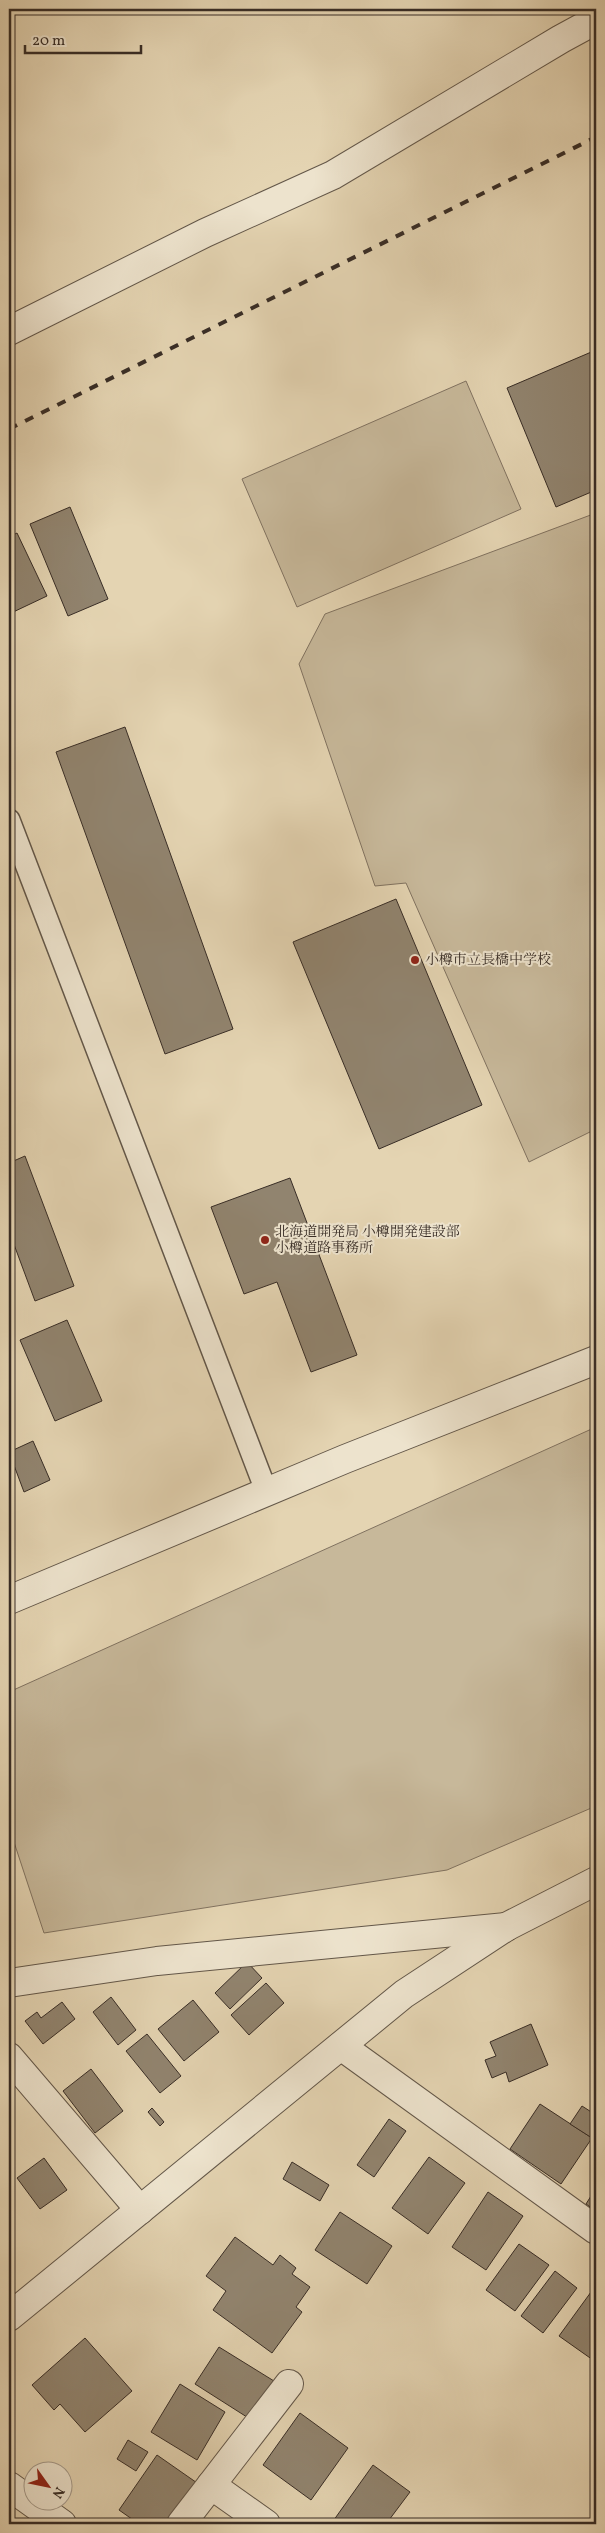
<svg xmlns="http://www.w3.org/2000/svg" width="605" height="2533" viewBox="0 0 605 2533" font-family="Vollkorn,'Noto Serif JP',serif">
<style>
.green{fill:#c7b89a;stroke:#807260}
.building{fill:#91846f;stroke:#382d26}
.lines{fill:none;stroke-linecap:round;stroke-linejoin:round}
.service-casing{stroke:#635749;stroke-width:24}
.minor-casing{stroke:#635749;stroke-width:30}
.tertiary-casing{stroke:#635749;stroke-width:30}
.service{stroke:#ede3cd;stroke-width:21}
.minor{stroke:#ede3cd;stroke-width:28}
.tertiary{stroke:#ede3cd;stroke-width:28}
.rail{stroke:#382d26;stroke-width:4;stroke-dasharray:9 9;stroke-linecap:butt}
.poi-dot{fill:#8f2418;stroke:#ede3cd;stroke-width:2}
.labels{text-anchor:middle;dominant-baseline:central;stroke-width:4;stroke-linejoin:round;paint-order:stroke}
.poi-label{font-size:14px;fill:#382d26;stroke:#ede3cd;text-anchor:start}
</style>
<rect width="100%" height="100%" fill="#e4d4b2"/>
<filter id="stains"><feTurbulence type="fractalNoise" baseFrequency=".004" numOctaves="4"/><feColorMatrix values="0 0 0 0 .2 0 0 0 0 .09 0 0 0 0 .02 0 0 0 .5 -.17"/></filter>
<radialGradient id="worn" r=".72"><stop offset=".6" stop-color="#630" stop-opacity="0"/><stop offset="1" stop-color="#630" stop-opacity=".3"/></radialGradient>
<!-- green -->
<g class="green">
<path d="M466,381L521,509L297,607L242,479Z"/>
<path d="M596,513V1129L529,1162L406,883L375,886L299,664L325,614Z"/>
<path d="M596,1427V1806L447,1870L44,1933L9,1827V1692Z"/>
</g>
<!-- building -->
<g class="building">
<path d="M596,350V490L556,507L507,388Z"/>
<path d="M70,507L108,599L68,616L30,524Z"/>
<path d="M17,533L47,596L9,614V537Z"/>
<path d="M125,727L233,1029L165,1054L56,752Z"/>
<path d="M396,899L482,1105L379,1149L293,942Z"/>
<path d="M25,1156L74,1286L35,1301L9,1231V1163Z"/>
<path d="M290,1178L357,1355L311,1372L277,1282L244,1294L211,1207Z"/>
<path d="M67,1320L102,1401L55,1421L20,1340Z"/>
<path d="M33,1441L50,1480L24,1492L9,1452Z"/>
<path d="M247,1962L262,1978L230,2009L215,1993Z"/>
<path d="M266,1983L284,2003L249,2035L231,2015Z"/>
<path d="M111,1997L136,2030L118,2045L93,2012Z"/>
<path d="M193,2000L219,2032L184,2061L158,2029Z"/>
<path d="M62,2002L75,2019L43,2044L25,2021L37,2012L41,2018Z"/>
<path d="M531,2024L548,2065L509,2082L506,2072L492,2078L485,2060L496,2056L490,2042Z"/>
<path d="M147,2034L181,2076L160,2093L126,2051Z"/>
<path d="M91,2069L123,2111L95,2133L63,2091Z"/>
<path d="M540,2104L592,2138L561,2184L510,2149Z"/>
<path d="M582,2106L596,2115V2132L592,2138L570,2124Z"/>
<path d="M152,2108L164,2122L160,2126L148,2112Z"/>
<path d="M389,2119L406,2131L374,2177L357,2165Z"/>
<path d="M429,2157L465,2183L428,2234L392,2208Z"/>
<path d="M44,2158L67,2190L40,2209L17,2178Z"/>
<path d="M292,2162L329,2185L320,2201L283,2179Z"/>
<path d="M596,2188V2211L586,2204Z"/>
<path d="M488,2192L523,2216L486,2270L452,2247Z"/>
<path d="M340,2212L392,2246L367,2284L315,2250Z"/>
<path d="M235,2237L273,2265L280,2255L296,2268L292,2274L310,2287L296,2307L302,2312L272,2353L213,2310L226,2291L206,2276Z"/>
<path d="M519,2244L549,2265L515,2311L486,2290Z"/>
<path d="M555,2271L577,2288L543,2333L521,2316Z"/>
<path d="M591,2292L596,2296V2354L593,2360L559,2336Z"/>
<path d="M85,2338L132,2391L85,2432L60,2404L54,2410L32,2385Z"/>
<path d="M219,2347L274,2381L250,2419L195,2384Z"/>
<path d="M180,2384L225,2412L197,2460L151,2432Z"/>
<path d="M300,2413L348,2448L311,2500L263,2465Z"/>
<path d="M128,2440L148,2452L136,2471L117,2459Z"/>
<path d="M157,2455L200,2485L172,2524H139L119,2510Z"/>
<path d="M373,2465L410,2492L386,2524H331Z"/>
</g>
<g class="lines">
<!-- service casing -->
<g class="service-casing">
<path id="service" d="M9,820L267,1493"/>
</g>
<!-- minor casing -->
<g class="minor-casing">
<g id="minor">
<path d="M9,331L205,233L333,175L561,39L596,20"/>
<path d="M9,1983L157,1961L506,1927"/>
<path d="M341,2046L596,2230"/>
<path d="M9,2057L140,2210"/>
<path d="M211,2485L266,2524"/>
<path d="M9,2486L62,2524"/>
<path d="M181,2524L289,2384"/>
</g>
</g>
<!-- tertiary casing -->
<g class="tertiary-casing">
<g id="tertiary">
<path d="M9,1600L345,1459L596,1360"/>
<path d="M9,2317L404,1994L506,1927L596,1881"/>
</g>
</g>
<!-- service -->
<use href="#service" class="service"/>
<!-- minor -->
<use href="#minor" class="minor"/>
<!-- tertiary -->
<use href="#tertiary" class="tertiary"/>
<!-- rail -->
<path class="rail" d="M9,429L596,137"/>
</g>
<!-- markers -->
<g class="poi-dot">
<circle cx="415" cy="960" r="5"/>
<circle cx="265" cy="1240" r="5"/>
</g>
<g class="labels">
<!-- poi labels -->
<g class="poi-label">
<text x="425" y="960">小樽市立長橋中学校</text>
<text x="275" y="1232">北海道開発局 小樽開発建設部<tspan x="275" dy="16">小樽道路事務所</tspan></text>
</g>
</g>
<!-- margin -->
<rect width="605" height="2533" fill="none" stroke="#e4d4b2" stroke-width="30"/>
<rect x="10" y="10" width="585" height="2513" fill="none" stroke="#382d26" stroke-width="2.5"/>
<rect x="15" y="15" width="575" height="2503" fill="none" stroke="#382d26"/>
<!-- north arrow -->
<g transform="translate(48 2486) rotate(123)"><circle r="24" fill="#ede3cd" stroke="#a59a8a"/>
<path d="M0-4L9 19L0 12L-9 19Z" fill="#8f2418"/>
<text y="-8" font-size="14" font-weight="bold" text-anchor="middle" fill="#382d26">N</text>
</g>
<!-- scale -->
<path d="M25 45v8h116v-8" fill="none" stroke="#382d26" stroke-width="2.5"/>
<text x="32" y="45" font-size="15" fill="#382d26" stroke="#ede3cd" stroke-width="4" paint-order="stroke">20 m</text>
<rect width="100%" height="100%" filter="url(#stains)"/>
<rect width="100%" height="100%" fill="url(#worn)"/>
</svg>
